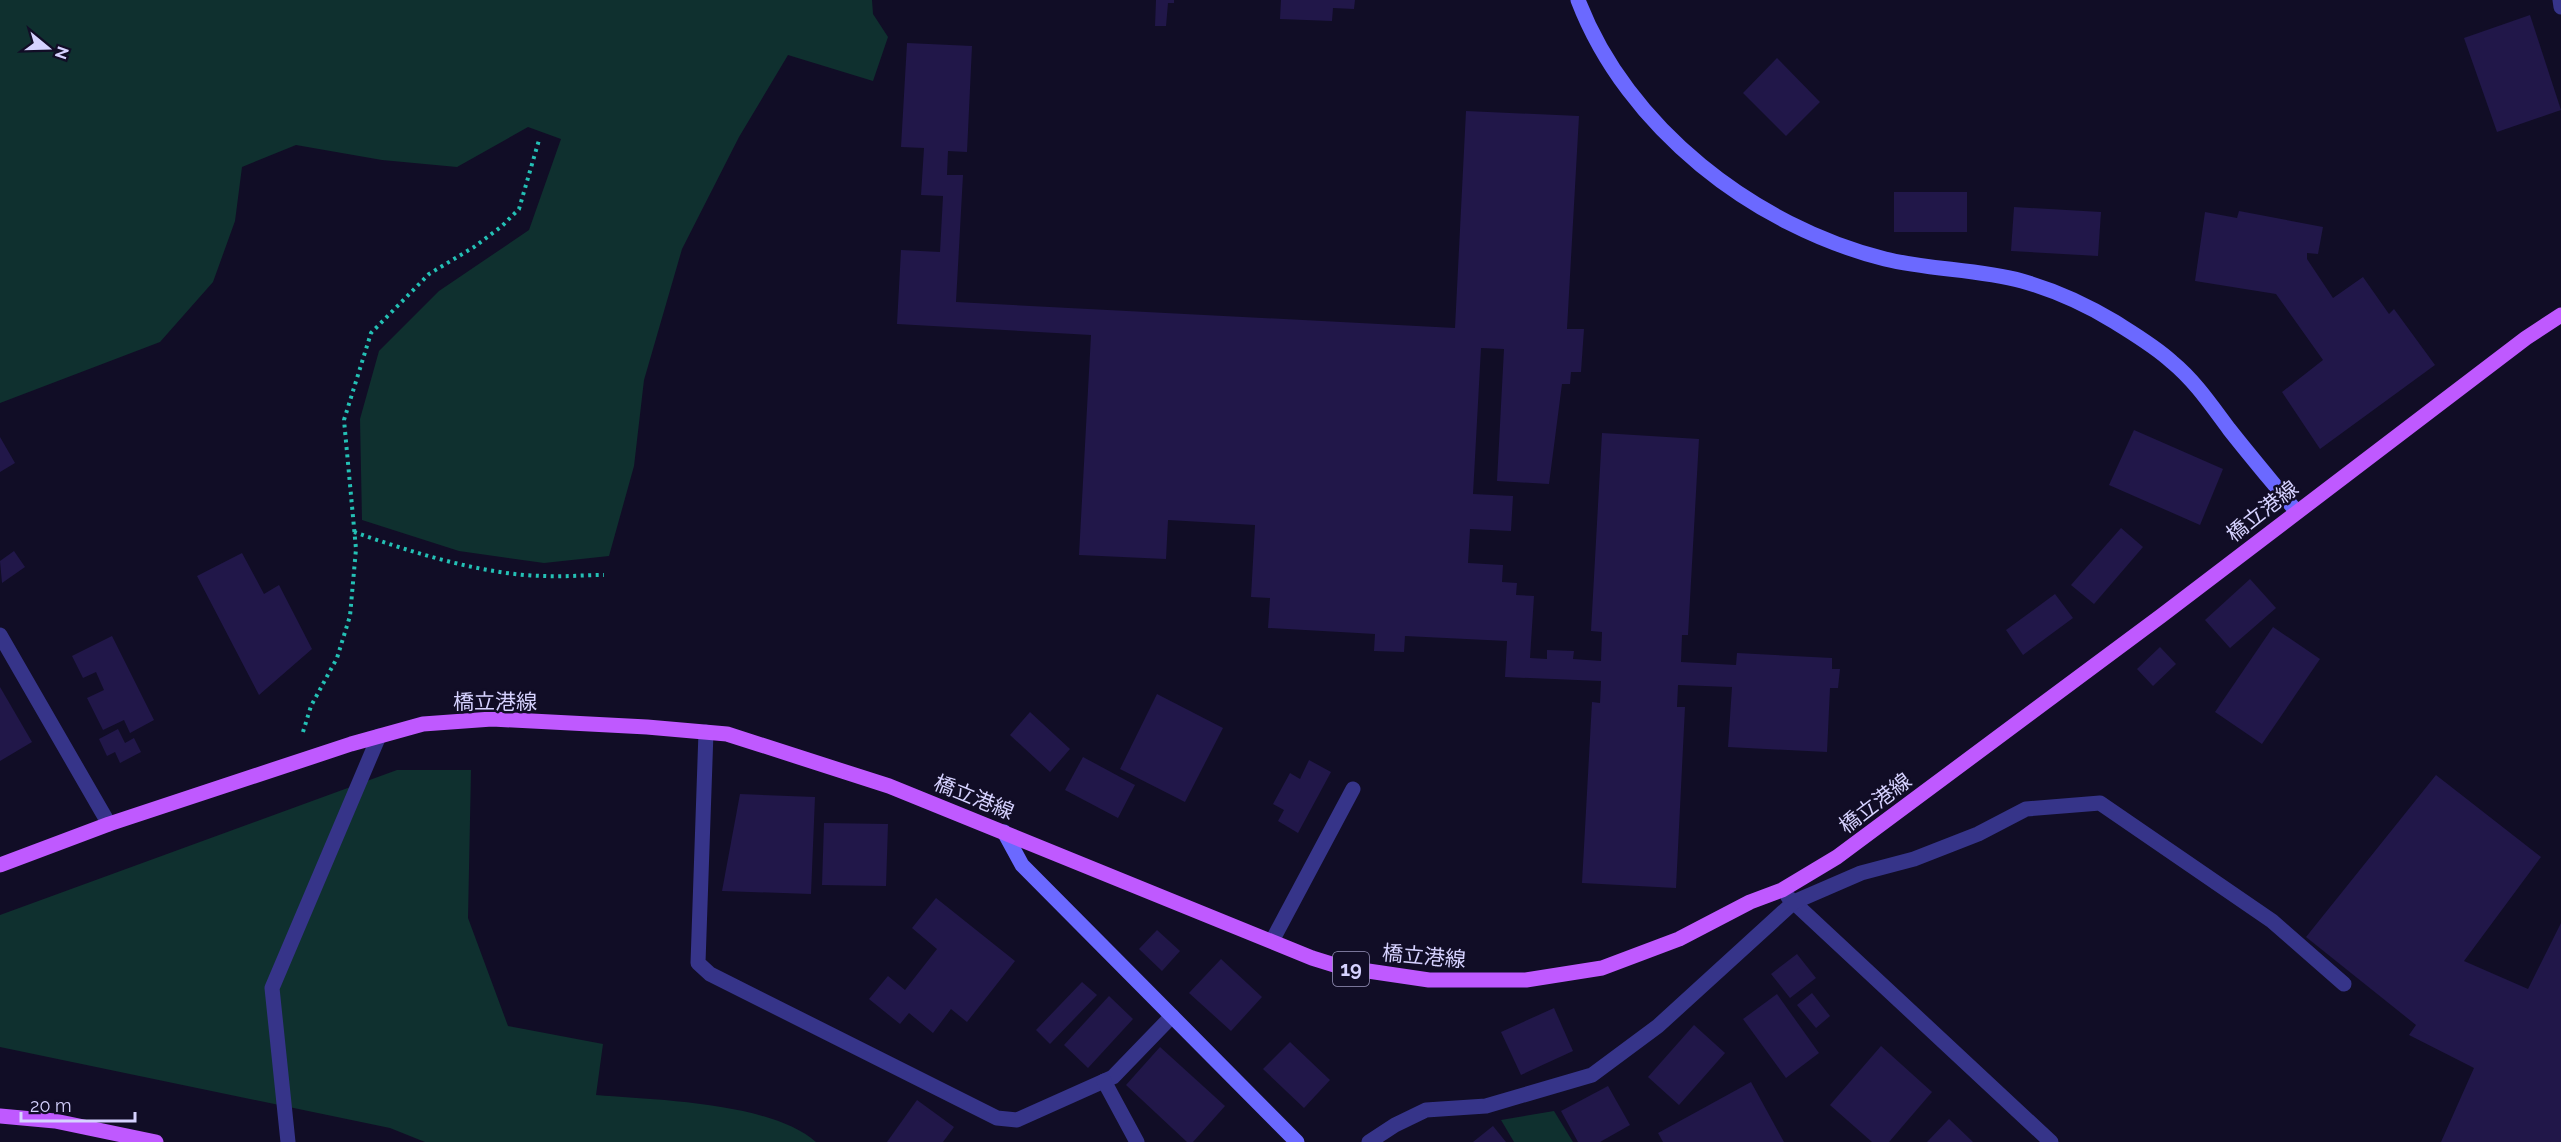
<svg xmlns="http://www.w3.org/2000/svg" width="2561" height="1142" viewBox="0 0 2561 1142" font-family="Raleway,'Noto Sans JP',sans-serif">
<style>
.green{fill:#0f302f}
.building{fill:#211749}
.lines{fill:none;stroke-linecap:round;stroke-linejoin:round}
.path{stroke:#24c0b5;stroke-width:4;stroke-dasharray:3 4.5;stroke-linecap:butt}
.lane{stroke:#363489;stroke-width:15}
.street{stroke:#363489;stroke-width:15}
.secondary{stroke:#6b69ff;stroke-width:15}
.primary{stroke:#bf59ff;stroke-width:15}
.labels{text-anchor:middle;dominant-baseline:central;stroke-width:5;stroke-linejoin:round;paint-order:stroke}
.shield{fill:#110d26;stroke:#9b97be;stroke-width:1.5}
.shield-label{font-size:20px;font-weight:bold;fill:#d6d2ff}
.street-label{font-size:21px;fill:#d6d2ff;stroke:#110d26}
</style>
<rect width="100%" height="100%" fill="#110d26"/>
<!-- green -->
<g class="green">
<path d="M0,0H872L873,14L888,37L873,81L788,55L739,137L682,249L644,380L634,466L609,556L544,563L459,551L362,520L360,419L379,351L439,291L529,230L561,139L528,127L457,167L382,160L296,145L242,167L235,221L213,282L160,342L0,403Z"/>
<path d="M397,770H471L468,918L508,1026L603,1044L596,1095C656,1100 770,1102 816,1142H425L390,1128L0,1047V915Z"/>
<path d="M1554,1111L1573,1142H1514L1501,1120Z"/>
</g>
<!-- building -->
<g class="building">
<path d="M1156,0H1174V3H1168L1166,26H1155Z"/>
<path d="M1281,0H1355L1354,9L1333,8L1332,21L1280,19Z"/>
<path d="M2530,15L2561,110L2497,132L2464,38Z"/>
<path d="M907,43L972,46L967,152L948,151L947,175H963L956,302L1455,328L1466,111L1579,116L1567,329H1584L1581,372H1571L1570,384H1562L1549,484L1497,481L1504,349L1481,348L1473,494L1513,496L1511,531L1470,529L1468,563L1503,565L1502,582L1517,583L1516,595L1534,596L1530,658L1547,659V650L1574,651L1573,659L1601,661L1602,632L1591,631L1602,433L1699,439L1688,635H1682L1681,662L1736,665L1737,653L1832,658V669H1840L1838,688H1830L1827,752L1728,747L1732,687L1678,685L1677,707H1685L1676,888L1582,883L1592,702L1600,703L1601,681L1505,677L1507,641L1405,636L1404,652L1374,651L1375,634L1268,628L1270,598L1251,597L1255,525L1168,520L1166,559L1079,555L1091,335L897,324L901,250L940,252L943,196L921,195L924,148L901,147Z"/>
<path d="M1777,58L1820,102L1786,136L1743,93Z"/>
<rect x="1894" y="192" width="73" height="40"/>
<path d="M2014,207L2101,212L2098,256L2011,251Z"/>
<path d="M2239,211L2323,227L2318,254L2307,253V259L2333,298L2363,277L2389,314L2394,309L2435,365L2320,449L2282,392L2323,360L2276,294L2195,281L2205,212L2237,218Z"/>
<path d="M2134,430L2223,469L2200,525L2109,485Z"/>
<path d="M0,437L15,463L0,472Z"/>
<path d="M2121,528L2143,547L2094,604L2071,585Z"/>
<path d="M14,551L25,567L2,583L0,561Z"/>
<path d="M242,553L264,594L279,585L312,649L259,695L197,576Z"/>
<path d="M2250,579L2276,608L2230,648L2205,620Z"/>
<path d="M2055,594L2073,618L2023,655L2006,630Z"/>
<path d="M2273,627L2320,659L2262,744L2215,712Z"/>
<path d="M112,636L154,720L130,733L124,720L103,730L87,698L104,690L96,672L83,678L72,656Z"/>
<path d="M2160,647L2176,664L2153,686L2137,669Z"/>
<path d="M0,687L32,742L0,761Z"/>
<path d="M1157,694L1223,728L1185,802L1120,769Z"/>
<path d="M1030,712L1070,749L1050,772L1010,735Z"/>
<path d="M118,729L125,743L134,738L141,752L120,763L115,752L107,756L99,739Z"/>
<path d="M1083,757L1135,785L1118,818L1065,790Z"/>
<path d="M1309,760L1331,772L1298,833L1278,821L1284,810L1273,804L1290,773L1300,779Z"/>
<path d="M2436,775L2541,857L2464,961L2528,989L2561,923V1142H2441L2474,1068L2409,1035L2416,1025L2306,937Z"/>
<path d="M740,794L815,797L811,894L722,891Z"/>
<path d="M824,823L888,824L886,886L822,885Z"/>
<path d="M936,898L1015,961L967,1022L951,1009L933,1033L909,1013L900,1024L869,999L888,976L905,990L937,949L912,928Z"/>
<path d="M1157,930L1180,951L1162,971L1139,949Z"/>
<path d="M1797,954L1816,978L1790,998L1771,974Z"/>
<path d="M1221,959L1262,997L1231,1031L1189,993Z"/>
<path d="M1082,982L1097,995L1050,1044L1036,1030Z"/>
<path d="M1812,993L1830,1016L1816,1028L1797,1005Z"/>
<path d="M1777,994L1819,1053L1786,1078L1743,1019Z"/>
<path d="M1109,996L1133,1019L1088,1068L1064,1045Z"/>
<path d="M1554,1008L1573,1051L1521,1075L1501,1032Z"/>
<path d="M1694,1025L1725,1053L1679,1105L1648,1077Z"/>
<path d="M1290,1042L1330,1080L1304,1108L1263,1069Z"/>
<path d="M1881,1046L1932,1092L1889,1142H1872L1830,1105Z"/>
<path d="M1160,1047L1225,1106L1193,1142H1187L1126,1085Z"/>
<path d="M1751,1082L1784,1142H1663L1658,1133Z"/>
<path d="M1608,1086L1630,1125L1600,1142H1578L1561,1111Z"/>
<path d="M917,1100L954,1127L943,1142H887Z"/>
<path d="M1949,1119L1973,1142H1927Z"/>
<path d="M1493,1126L1506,1142H1473Z"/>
</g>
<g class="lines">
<!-- path -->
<g class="path">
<path d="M354,532C411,552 483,575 544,576C564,577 584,575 604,575"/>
<path d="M303,732L311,706L337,658L350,616L356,549L344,420L371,333L429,274L474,247L502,226L519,209L539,140"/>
</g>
<!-- lane -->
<g class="lane">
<path d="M2560,0L2561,7"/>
<path d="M0,635L109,824"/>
<path d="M1272,941L1353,789"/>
<path d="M288,1142L272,988L379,736"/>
</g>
<!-- street -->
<g class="street">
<path d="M706,732L698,963L710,974L997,1118L1017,1120L1113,1077L1172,1016"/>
<path d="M1788,897L2051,1142"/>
<path d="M1104,1081L1137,1142"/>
<path d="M1369,1142L1395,1125L1426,1110L1486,1106L1592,1075L1658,1026L1794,902L1861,873L1914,859L1978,834L2026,809L2100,803L2272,921L2344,984"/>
</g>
<!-- secondary -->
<g class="secondary">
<path d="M1578,0C1627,128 1754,226 1885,259C1930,270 1978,269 2022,281C2054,290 2087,305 2115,322C2134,334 2156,347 2172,362C2195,381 2211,405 2229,429C2251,457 2274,484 2296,511"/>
<path d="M1004,832L1022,865L1297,1142"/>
</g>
<!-- primary -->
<g class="primary">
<path d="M0,865L109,824L351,744L423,724L492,719L647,727L727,734L889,786L1312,958L1341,967L1429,980H1526L1602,968L1679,939L1750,902L1782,890L1837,857L2161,616L2526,338L2561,315"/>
<path d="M0,1116L55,1121L156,1142"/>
</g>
</g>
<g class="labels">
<!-- shield labels -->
<rect class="shield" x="1333" y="952" width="36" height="34" rx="4.5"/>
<g class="shield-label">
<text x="1351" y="969">19</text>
</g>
<!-- street labels -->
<g class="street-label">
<text transform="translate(2262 511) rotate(-38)">橋立港線</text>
<text x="495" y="701">橋立港線</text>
<text transform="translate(974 797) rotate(22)">橋立港線</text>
<text transform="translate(1875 803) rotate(-37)">橋立港線</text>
<text transform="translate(1424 956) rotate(5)">橋立港線</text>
</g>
</g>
<!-- north arrow -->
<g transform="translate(48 48) rotate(109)" stroke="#110d26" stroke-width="4.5" paint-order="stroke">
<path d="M0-4.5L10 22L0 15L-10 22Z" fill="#d6d2ff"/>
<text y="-9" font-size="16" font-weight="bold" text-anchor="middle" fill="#d6d2ff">N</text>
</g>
<!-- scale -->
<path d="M21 1112v9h114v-9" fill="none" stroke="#d6d2ff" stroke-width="3"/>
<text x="30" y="1112" font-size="18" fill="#d6d2ff" stroke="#110d26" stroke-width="4.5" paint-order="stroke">20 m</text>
</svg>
